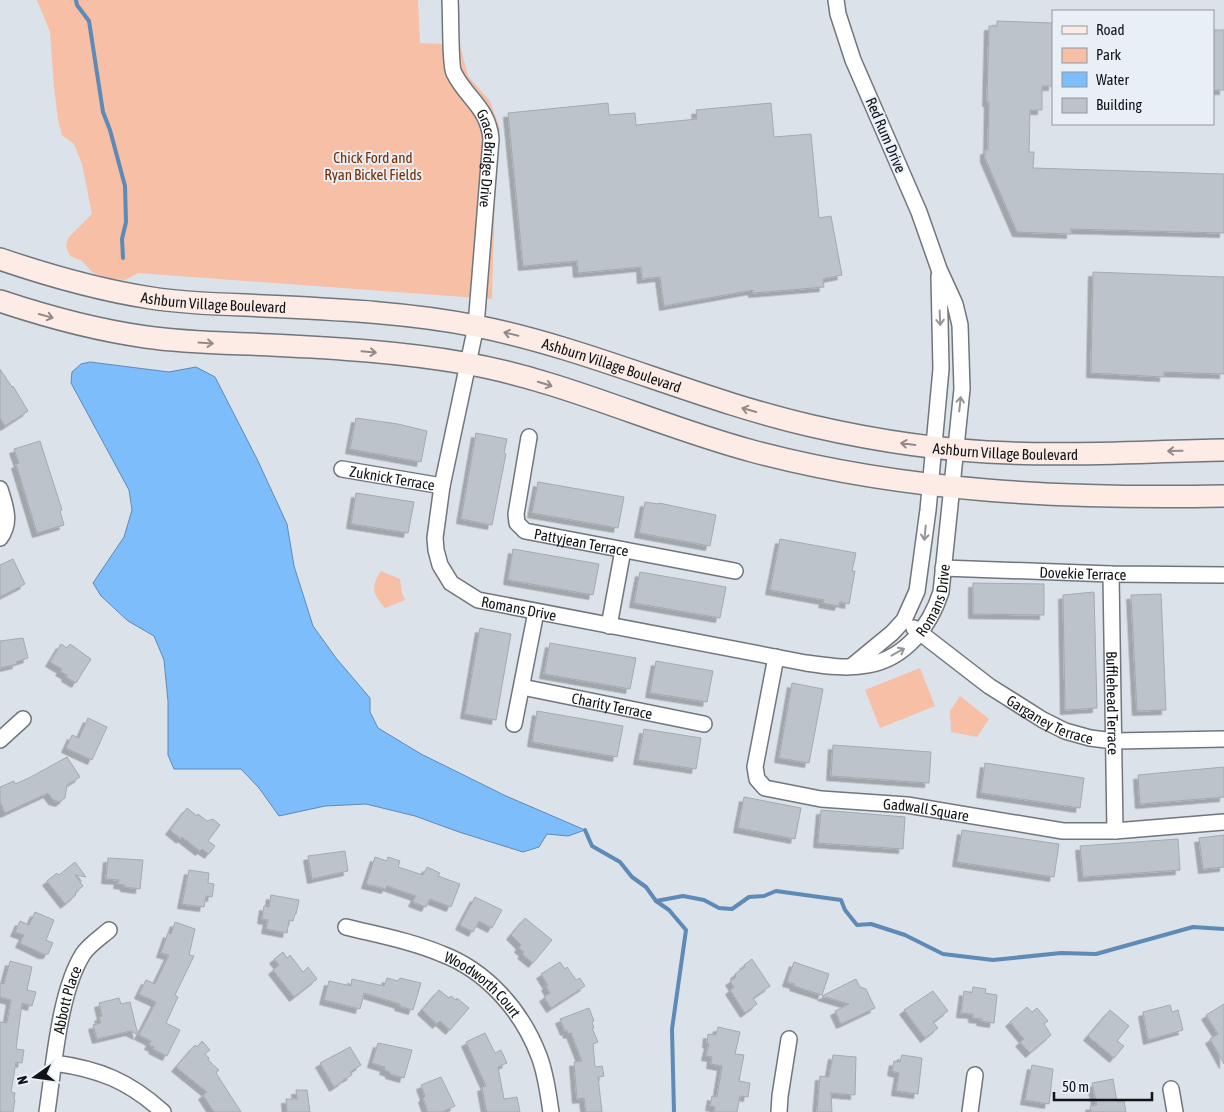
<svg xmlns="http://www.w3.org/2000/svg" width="1224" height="1112" viewBox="0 0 1224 1112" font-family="'Asap Condensed',sans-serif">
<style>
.green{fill:#f6bfa6}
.water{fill:#7ebdfb;stroke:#5d8ab6}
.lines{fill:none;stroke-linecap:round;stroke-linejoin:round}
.stream{stroke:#5d8ab6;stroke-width:4}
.building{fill:#bcc3ca;stroke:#a4aab1;filter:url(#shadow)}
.street-casing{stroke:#70767c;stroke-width:18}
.secondary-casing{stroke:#70767c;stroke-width:24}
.street{stroke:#fff;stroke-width:15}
.secondary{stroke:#fdece5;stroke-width:21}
.oneway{stroke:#938a88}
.oneway2{stroke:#949596}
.labels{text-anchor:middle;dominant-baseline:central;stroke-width:4;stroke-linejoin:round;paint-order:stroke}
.street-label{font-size:15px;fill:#111316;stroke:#e8eff6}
.park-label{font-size:15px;fill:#772f03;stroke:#e8eff6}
</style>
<defs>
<filter id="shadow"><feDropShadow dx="-4.5" dy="4.5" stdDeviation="0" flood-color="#0004"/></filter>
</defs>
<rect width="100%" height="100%" fill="#dbe2e9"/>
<!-- green -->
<g class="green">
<path d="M37,0H418L420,43L460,45L468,76L490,101L500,129L495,191L492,299L138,273L125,280L108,278L93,273L82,261L70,256L66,246L68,238L92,214L82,164L74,144L62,135L58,120L54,87L50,32Z"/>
<path d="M381,571L400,579L402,593L405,600L385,608C373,594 370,588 381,571Z"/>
<path d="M920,668L935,706L880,728L865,690Z"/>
<path d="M960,696L989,719L977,737L951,732L950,711Z"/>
</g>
<!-- water -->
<path class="water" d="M90,362L169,372L196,367L215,377L257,459L287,524L294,566L313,626L336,658L370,698V712L378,728L421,754L506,796L585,830L568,836L547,834L539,847L523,852L459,832L415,816L366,804L325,806L279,816L259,788L241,769H174L168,755V701L164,660L154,636L128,621L101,596L93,583L124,537L132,510L129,490L71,383L72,372L81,364Z"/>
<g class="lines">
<!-- stream -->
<g class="stream">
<path d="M76,0L77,5L89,21L103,112L110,130L125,186L126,222L122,239L123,258"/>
<path d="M585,830L592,846L620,862L632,877L646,887L656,901L669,910L686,930L672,1029L674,1112"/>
<path d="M656,901L683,896L704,900L719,908L732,909L749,897L764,896L776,891L841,900L845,910L857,925L871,924L905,935L943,954L993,960L1061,953L1096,954L1193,927L1224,929"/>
</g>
</g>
<!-- building -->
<g class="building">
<path d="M997,21L1053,23V86H1042V110H1030L1029,152H1034L1033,168L1224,174V233L1071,229V234L1017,232L985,158V150H988L989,102H987L989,26H997Z"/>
<rect x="1213" y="30" width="11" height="60"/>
<path d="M608,103L609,115L635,113L636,125L697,119L696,110L771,103L774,137L811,134L819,218L831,216L842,275L823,279L824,287L753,293V290L664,306L660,277L642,279L641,267L578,273L577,261L523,266L508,113Z"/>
<path d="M1093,272L1224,277V374L1164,372V377L1091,373Z"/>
<path d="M0,369L12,387L13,386L28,411L5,426L0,418Z"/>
<path d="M356,418L398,424L427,431L421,462L350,449Z"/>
<path d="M476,433L507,439L504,453L506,454L492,525L461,519Z"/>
<path d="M40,441L62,510L60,511L64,525L37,533L16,464L19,463L14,449Z"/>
<path d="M538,482L624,497L618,528L532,513Z"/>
<path d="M356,493L414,502L408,533L351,524Z"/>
<path d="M645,502L659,504V503L716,515L710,546L639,533Z"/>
<path d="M780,539L856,553L852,571H855L849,604L840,602L839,606L823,603L824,600L770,590Z"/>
<path d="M513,549L599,564L593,595L508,580Z"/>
<path d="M13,559L25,584L0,597V565Z"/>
<path d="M640,572L726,587L720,618L634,603Z"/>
<path d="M973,583L1044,584V615L973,614Z"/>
<path d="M1094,592L1097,708L1065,710L1063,595Z"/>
<path d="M1161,594L1166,710L1137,711L1131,595Z"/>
<path d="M480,628L511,634L496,720L465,714Z"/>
<path d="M23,638L28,658L16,662L17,664L0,668V641Z"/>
<path d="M550,643L636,658L630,689L544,674Z"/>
<path d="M61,644L67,648L70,644L91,659L76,683L66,677L67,675L60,671L62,669L50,662Z"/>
<path d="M656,661L713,671L707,702L650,693Z"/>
<path d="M792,683L823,689L809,763L779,758Z"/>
<path d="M537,711L623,726L617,757L532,742Z"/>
<path d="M88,718L107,727L92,760L66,748L72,735L79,738Z"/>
<path d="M644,729L701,738L696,769L638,760Z"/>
<path d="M833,745L931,752L929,783L831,776Z"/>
<path d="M67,757L80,777L67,785L65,798L60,802L53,800L48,793L5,813L0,802V787L14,781L15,784L29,778Z"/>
<path d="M985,763L1084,778L1080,808L981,793Z"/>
<path d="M1224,767V797L1140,804L1138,775Z"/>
<path d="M744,797L801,808L795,839L738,828Z"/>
<path d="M187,808L197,816L198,814L207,821L213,819L220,825L208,841L215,846L209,854L202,849L200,851L182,837L181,839L170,830Z"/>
<path d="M821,810L905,817L903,849L818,843Z"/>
<path d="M962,830L1059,844L1054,877L957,862Z"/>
<path d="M1224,835V867L1203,869L1199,838Z"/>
<path d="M1178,839L1180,870L1083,877L1080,846Z"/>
<path d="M345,851L348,871L312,879L308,856Z"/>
<path d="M375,857L387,861L388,857L400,861L398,867L423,875L427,867L440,873L438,876L460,884L451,907L430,899L426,907L413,902L416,896L387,886L386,889L366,884Z"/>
<path d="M108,858L143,860L140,889L125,887V885L118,884L119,880L106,879Z"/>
<path d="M75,862L86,877L75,875L83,886L75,893L76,895L65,904L47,881L57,873L59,875Z"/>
<path d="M189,870L209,873L208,883L214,884L212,897L206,896L204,907L182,904Z"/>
<path d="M271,895L299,900L296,914H295L293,921L289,920L287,933L266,929L268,920L262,919L264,906L269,907Z"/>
<path d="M475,897L502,910L492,928L479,921L473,932L460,925Z"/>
<path d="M35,912L54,920L46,940L53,943L48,954H43L20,943L24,935L15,932L20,921L29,925Z"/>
<path d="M525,918L552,940L533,963L522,954L524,952L519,948L521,945L511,935Z"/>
<path d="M175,922L195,929L189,955L194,956L175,995L178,997L166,1023L180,1030L167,1056L153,1049L154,1047L149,1045L151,1041L139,1035L156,1002L139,994L146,980L155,984L169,955L161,953L168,933L171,934Z"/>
<path d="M283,952L287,958L290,955L303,972L308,967L317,979L294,997L273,970L279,965L274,959Z"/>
<path d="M752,959L770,986L753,998L757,1004L745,1013L730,990L734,987L730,981L736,977L735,974L745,967L744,965Z"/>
<path d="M10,961L32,967L27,990L36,992L32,1006L22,1003L16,1049L24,1050L22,1063L16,1062L11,1092L15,1093L14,1099L15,1100L13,1112H0V1022L7,1023L11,1000L0,997V983L4,984Z"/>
<path d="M560,962L565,969L567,967L576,980L580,978L585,986L551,1008L544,997L550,993L546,986L548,985L541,974Z"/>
<path d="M794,962L829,974L822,995L794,986L795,984L787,982Z"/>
<path d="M387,978L398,981L400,978L421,983L413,1010L399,1006L400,1004L364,993L360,1009L324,1000L329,981L351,986L352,979L384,986Z"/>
<path d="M856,979L860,987L866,989L875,1008L841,1024L835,1011L849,1004L822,996Z"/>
<path d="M973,987L986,989L985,993L997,995L994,1023L981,1021L982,1019L973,1018V1014L961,1013L964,991L972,993Z"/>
<path d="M439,990L449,998L451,996L456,1000L457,998L469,1008L450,1030L440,1021L437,1024L422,1010Z"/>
<path d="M933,991L948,1011L933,1022L938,1028L925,1038L904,1010Z"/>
<path d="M119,998L121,1004L130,1002L138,1035L130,1031L97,1039L93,1025L101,1023L99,1017L102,1016L99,1003Z"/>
<path d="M1224,1004V1064L1210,1039L1218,1034L1206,1015Z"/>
<path d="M1170,1005L1172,1012L1178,1010L1183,1030L1148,1040L1143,1012Z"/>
<path d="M1027,1007L1032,1012L1037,1008L1048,1021L1044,1024L1051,1035L1030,1053L1020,1042L1024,1039L1010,1022Z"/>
<path d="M589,1008L594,1021L592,1022L594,1028H592L598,1042L593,1044L595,1067L602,1066L604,1076L598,1077L602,1112H586L584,1098L577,1099L574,1062L582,1061L571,1033L568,1034L567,1030L565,1031L560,1019Z"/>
<path d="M1110,1010L1129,1026L1117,1041L1124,1046L1114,1058L1088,1036Z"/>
<path d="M718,1027L740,1032L735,1054L744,1055L739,1081L750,1083L748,1097L740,1096L737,1112H714L715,1107L710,1106L712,1096L717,1097L722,1066L711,1064L712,1057L706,1056L709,1044L707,1043L708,1034L716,1035Z"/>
<path d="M485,1033L495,1053L501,1050L507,1063L498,1067L504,1099L517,1097L520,1112H487L486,1109L482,1087L486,1086L466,1042Z"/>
<path d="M202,1041L210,1050L205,1054L209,1058L208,1060L219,1070L216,1073L241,1112H214L203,1095L207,1092L176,1067L195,1045L197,1047Z"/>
<path d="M378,1043L412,1050L404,1078L390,1074V1072L384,1070L385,1067L372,1063Z"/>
<path d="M350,1047L361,1065L350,1072L352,1075L343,1080V1081L334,1087L320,1063Z"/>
<path d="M833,1055L856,1057L855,1095L831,1093L832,1112H817L820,1076L829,1077Z"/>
<path d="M902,1055L922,1058L918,1094L896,1091L899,1073L892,1071L894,1061L900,1062Z"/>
<path d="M1032,1065L1053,1069L1049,1104L1025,1100Z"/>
<path d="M441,1077L455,1106L442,1112H428L423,1098L425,1096L421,1085Z"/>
<path d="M1113,1079L1117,1102L1124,1101L1126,1112H1091L1090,1106L1097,1105L1092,1083Z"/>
<path d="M296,1090H307L310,1112H287L286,1099H297Z"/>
</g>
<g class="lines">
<!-- street casing -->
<g class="street-casing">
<g id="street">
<path id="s1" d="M450,0C451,12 450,66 454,73C467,99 488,107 491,139L476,326L442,486L435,538L436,550L440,565L451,583L478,600L806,663C826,666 848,669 868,665C906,658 930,626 941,592L962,389L960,325L955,304L939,269L919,212L853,60L838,14L836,0"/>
<path id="s2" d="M529,437L516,514L517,523L525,531L735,571"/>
<path id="s3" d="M342,469L442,486"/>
<path d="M0,489C5,506 12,522 0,538"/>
<path id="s4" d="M943,568L1111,574L1224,575"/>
<path id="s5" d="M1111,574L1115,831"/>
<path d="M609,626L623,550"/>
<path id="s6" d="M914,628L989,686L1043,720L1065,731L1090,738L1114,741L1224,739"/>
<path id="s7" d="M776,657L755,767L757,779L765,788L821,799L907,805L1063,831H1115L1224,822"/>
<path d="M852,666L892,633L904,620L917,591L928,510L941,369L939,276"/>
<path id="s8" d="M522,687L704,724"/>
<path d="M514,724L536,612"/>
<path d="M0,740L23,719"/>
<path id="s9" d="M346,927C378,935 411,941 442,954C487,971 522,1011 539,1056C546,1074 548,1093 551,1112"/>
<path d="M54,1063C99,1069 129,1081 163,1112"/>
<path d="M1171,1089L1175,1112"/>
<path id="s10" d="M47,1112C54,1066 59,992 83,954C89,945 101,937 109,930"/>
<path d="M779,1112L780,1096L789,1039"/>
<path d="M970,1112L975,1075"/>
</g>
</g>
<!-- secondary casing -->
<g class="secondary-casing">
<g id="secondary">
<path id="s11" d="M0,259C50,276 99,290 151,298C182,303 214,304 245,305C322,309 400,311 476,326C591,349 698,400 812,426C877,441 945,451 1011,453C1082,456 1153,451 1224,450"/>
<path d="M0,301C48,317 96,330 146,337C187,343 229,343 271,345C335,348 401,352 464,363C563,380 655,425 752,451C906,492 1065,499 1224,496"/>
</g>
</g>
<!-- street -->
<use href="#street" class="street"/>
<!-- secondary -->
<use href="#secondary" class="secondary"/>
</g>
<!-- one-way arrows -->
<defs><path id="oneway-shaft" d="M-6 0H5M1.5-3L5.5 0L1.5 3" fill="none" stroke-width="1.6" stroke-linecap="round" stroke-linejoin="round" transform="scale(1.25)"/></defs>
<g class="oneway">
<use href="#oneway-shaft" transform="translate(46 316) rotate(15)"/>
<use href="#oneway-shaft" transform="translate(511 334) rotate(-167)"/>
<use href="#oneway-shaft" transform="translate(206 343) rotate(4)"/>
<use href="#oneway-shaft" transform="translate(369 352) rotate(5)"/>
<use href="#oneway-shaft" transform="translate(545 384) rotate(17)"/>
<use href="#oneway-shaft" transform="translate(749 410) rotate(-164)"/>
<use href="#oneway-shaft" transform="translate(908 444) rotate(-173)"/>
<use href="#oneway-shaft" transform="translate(1175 451) rotate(179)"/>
</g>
<g class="oneway2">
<use href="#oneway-shaft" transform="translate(940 318) rotate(87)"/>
<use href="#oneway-shaft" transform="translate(960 404) rotate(-84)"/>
<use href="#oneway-shaft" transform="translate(925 533) rotate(96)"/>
<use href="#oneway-shaft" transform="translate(898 652) rotate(-29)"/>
</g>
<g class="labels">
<!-- street labels -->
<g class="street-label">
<text transform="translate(886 135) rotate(67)">Red Rum Drive</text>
<text stroke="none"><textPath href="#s1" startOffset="169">Grace Bridge Drive</textPath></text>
<text stroke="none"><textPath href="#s11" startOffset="219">Ashburn Village Boulevard</textPath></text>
<text stroke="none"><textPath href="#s11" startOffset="624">Ashburn Village Boulevard</textPath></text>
<text stroke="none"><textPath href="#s11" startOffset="1029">Ashburn Village Boulevard</textPath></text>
<text stroke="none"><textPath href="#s3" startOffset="51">Zuknick Terrace</textPath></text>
<text stroke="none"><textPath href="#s2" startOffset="156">Pattyjean Terrace</textPath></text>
<text stroke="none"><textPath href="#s4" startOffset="140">Dovekie Terrace</textPath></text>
<text stroke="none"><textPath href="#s1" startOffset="1129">Romans Drive</textPath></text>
<text stroke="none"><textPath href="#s1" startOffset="676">Romans Drive</textPath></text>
<text stroke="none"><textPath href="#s5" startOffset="129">Bufflehead Terrace</textPath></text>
<text stroke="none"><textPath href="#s8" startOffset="92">Charity Terrace</textPath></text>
<text stroke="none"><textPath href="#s6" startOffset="165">Garganey Terrace</textPath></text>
<text stroke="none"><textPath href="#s7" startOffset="299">Gadwall Square</textPath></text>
<text stroke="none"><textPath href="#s9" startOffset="151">Woodworth Court</textPath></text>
<text stroke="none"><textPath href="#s10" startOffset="114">Abbott Place</textPath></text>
</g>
<!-- park labels -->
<g class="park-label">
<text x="373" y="157">Chick Ford and<tspan x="373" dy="17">Ryan Bickel Fields</tspan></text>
</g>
</g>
<!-- legend -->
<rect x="1052" y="10" width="162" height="115" fill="#e8eff6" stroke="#92979c"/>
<rect x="1062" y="26" width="25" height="8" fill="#fdece5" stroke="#92979c"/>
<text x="1096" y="35" font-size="15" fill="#111316">Road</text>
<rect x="1062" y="48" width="25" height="15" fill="#f6bfa6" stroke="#92979c"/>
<text x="1096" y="60" font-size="15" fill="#111316">Park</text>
<rect x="1062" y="72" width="25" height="15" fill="#7ebdfb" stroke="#92979c"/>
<text x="1096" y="85" font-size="15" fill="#111316">Water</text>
<rect x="1062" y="98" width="25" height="15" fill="#bcc3ca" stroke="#92979c"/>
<text x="1096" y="110" font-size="15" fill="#111316">Building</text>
<!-- north arrow -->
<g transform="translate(35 1077) rotate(256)" stroke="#e8eff6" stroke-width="4" paint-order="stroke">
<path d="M0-4L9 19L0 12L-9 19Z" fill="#111316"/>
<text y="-8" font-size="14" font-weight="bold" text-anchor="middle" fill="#111316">N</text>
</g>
<!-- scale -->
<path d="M1054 1092v8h98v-8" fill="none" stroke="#111316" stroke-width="2.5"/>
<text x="1062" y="1092" font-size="15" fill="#111316" stroke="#e8eff6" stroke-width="4" paint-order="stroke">50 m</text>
</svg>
